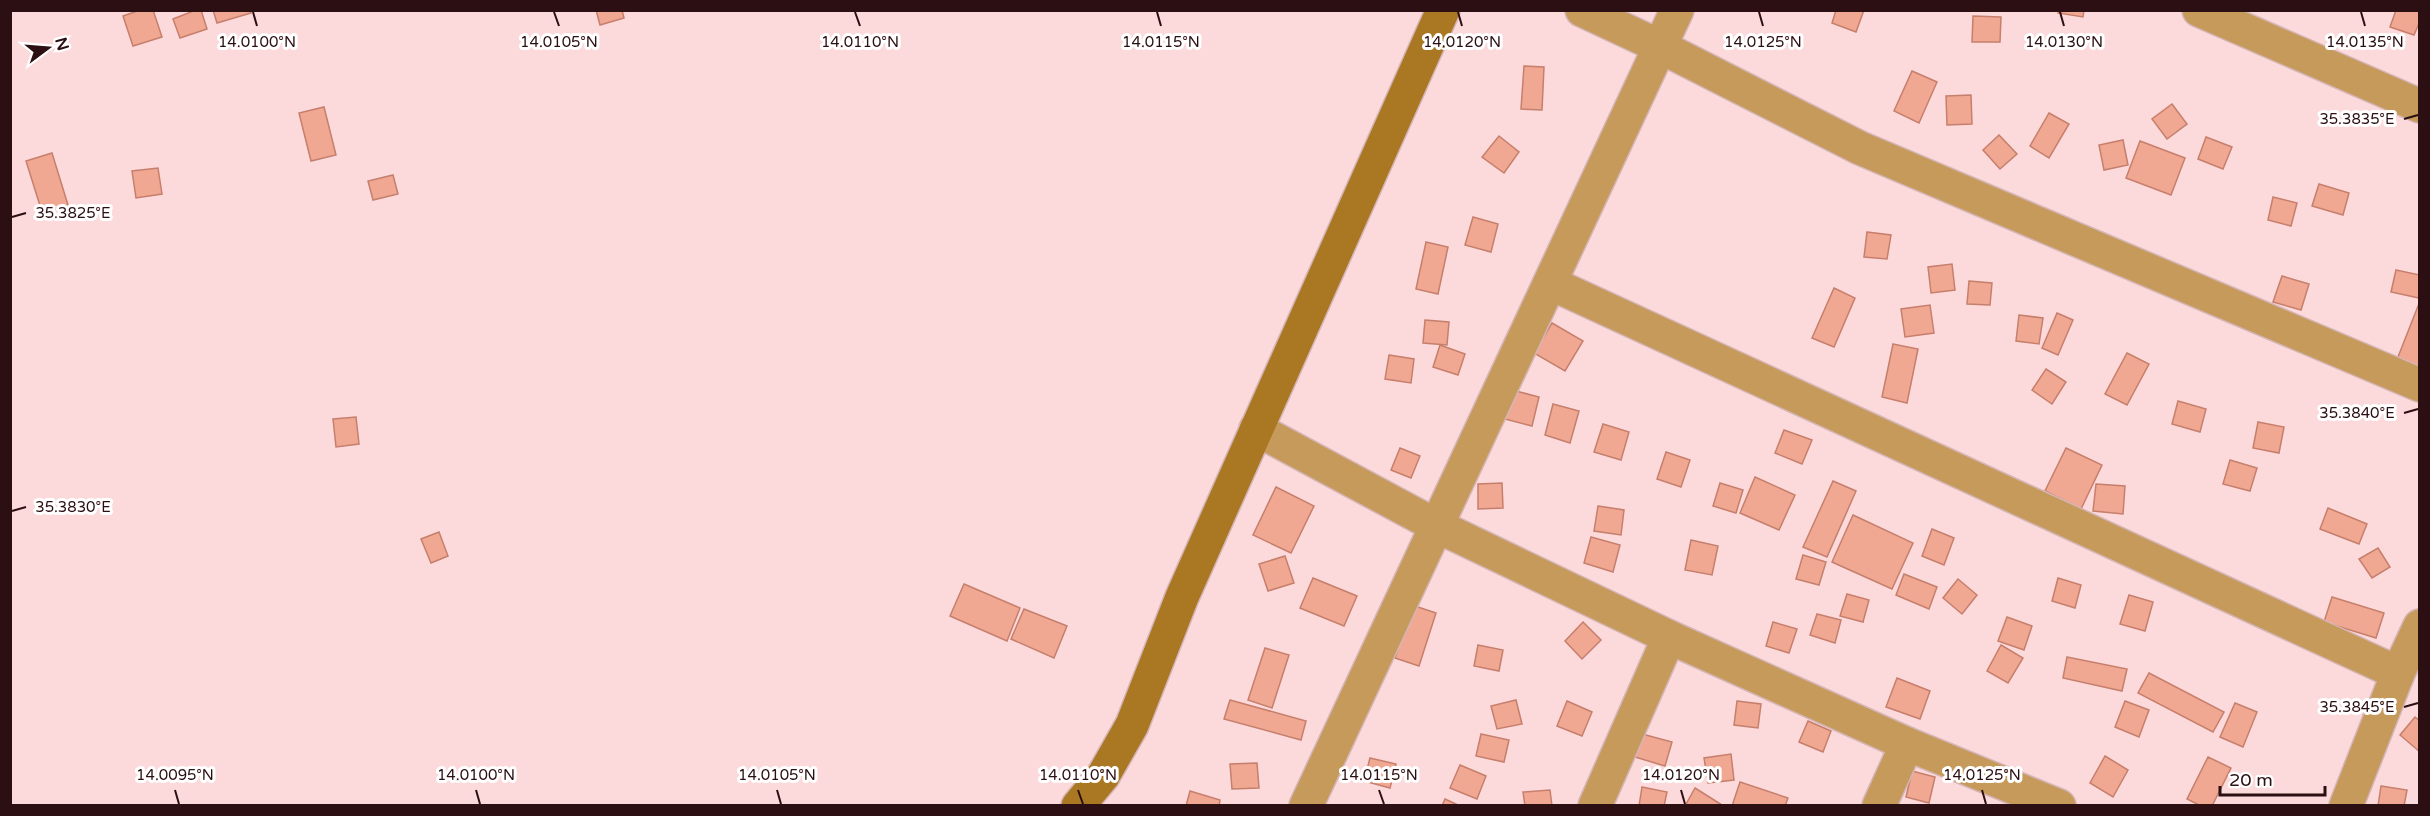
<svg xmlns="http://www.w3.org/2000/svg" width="2430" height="816" viewBox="0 0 2430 816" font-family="'Varela Round',sans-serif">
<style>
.building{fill:#f0a893;stroke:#c67f6c;stroke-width:1.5}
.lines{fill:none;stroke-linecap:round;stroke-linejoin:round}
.street-casing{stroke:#d6b5b7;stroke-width:36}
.secondary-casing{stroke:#d6b5b7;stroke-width:36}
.street{stroke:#c59a5b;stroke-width:33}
.secondary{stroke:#aa7823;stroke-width:33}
.ticks{fill:none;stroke:#2b0f12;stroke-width:2}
.ticks-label{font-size:15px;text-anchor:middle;fill:#2b0f12;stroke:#fff;stroke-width:6;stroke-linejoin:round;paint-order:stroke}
</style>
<rect width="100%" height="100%" fill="#fcdadb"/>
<!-- building -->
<g class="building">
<path d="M140,10H153L162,37L133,46L123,16Z"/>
<path d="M196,10H201L207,29L180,38L173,19Z"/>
<path d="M213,10H250L251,13L217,23Z"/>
<path d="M596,10H622L624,18L600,25Z"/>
<path d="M1836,10H1864L1856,32L1832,23Z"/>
<path d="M2059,10H2084L2083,17L2058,13Z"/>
<path d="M2396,10H2420V21L2414,35L2390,27Z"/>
<path d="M1973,16L2001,17L2000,42H1972Z"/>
<path d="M1524,66L1544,67L1542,110L1521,109Z"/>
<path d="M1912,71L1937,82L1919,123L1894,111Z"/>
<path d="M1971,95L1972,124L1947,125L1946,96Z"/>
<path d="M2172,104L2187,124L2167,139L2152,119Z"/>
<path d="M324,107L336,155L311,161L299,113Z"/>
<path d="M2049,113L2069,124L2049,158L2030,146Z"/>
<path d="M1999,135L2017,154L2000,169L1983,150Z"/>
<path d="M1499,136L1519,152L1504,173L1482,157Z"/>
<path d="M2206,137L2232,147L2223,169L2198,159Z"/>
<path d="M2123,140L2128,165L2104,170L2099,145Z"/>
<path d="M2140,141L2185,158L2171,195L2126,178Z"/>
<path d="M52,153L68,205L42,212L26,161Z"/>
<path d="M158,168L162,194L136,198L132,171Z"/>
<path d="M393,175L398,194L373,200L368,181Z"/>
<path d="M2319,184L2349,193L2343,215L2312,206Z"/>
<path d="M2273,197L2297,203L2291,226L2268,220Z"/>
<path d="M1473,217L1498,224L1491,252L1465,245Z"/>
<path d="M1867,232L1891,235L1887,259L1864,257Z"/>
<path d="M1426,242L1448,247L1438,294L1416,289Z"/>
<path d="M1952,264L1955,290L1931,293L1928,267Z"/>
<path d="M2396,270L2420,275L2419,298L2391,292Z"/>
<path d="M2282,276L2309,284L2301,310L2273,302Z"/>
<path d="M1969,281L1992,283L1990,305L1967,304Z"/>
<path d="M1834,288L1855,298L1834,347L1812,338Z"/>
<path d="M2420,301V366L2418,371L2396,362Z"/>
<path d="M1930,305L1934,333L1905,337L1901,309Z"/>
<path d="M2057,313L2073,320L2058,355L2042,348Z"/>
<path d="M2019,315L2043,318L2039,344L2016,341Z"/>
<path d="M1425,320L1449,322L1447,345L1423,343Z"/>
<path d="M1552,323L1583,341L1565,371L1534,353Z"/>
<path d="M1893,344L1918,349L1907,403L1882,397Z"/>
<path d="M1440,345L1465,354L1458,375L1433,367Z"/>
<path d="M2127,353L2149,364L2127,405L2105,394Z"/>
<path d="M1389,355L1414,359L1411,383L1385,379Z"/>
<path d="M2046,369L2066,382L2052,404L2032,390Z"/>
<path d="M1512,390L1539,397L1532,426L1505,419Z"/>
<path d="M2178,401L2206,409L2200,432L2172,424Z"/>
<path d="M1553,404L1579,411L1570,443L1545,435Z"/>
<path d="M356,417L359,444L336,447L333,419Z"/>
<path d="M2258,422L2284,427L2279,453L2253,448Z"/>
<path d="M1603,424L1629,432L1621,460L1594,452Z"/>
<path d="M1784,430L1812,440L1802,464L1775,453Z"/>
<path d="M1400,448L1420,456L1411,478L1391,470Z"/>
<path d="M2066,448L2102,465L2081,509L2045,491Z"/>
<path d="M1666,452L1690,460L1681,487L1657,479Z"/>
<path d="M2230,460L2257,468L2250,491L2223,484Z"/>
<path d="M1755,477L1795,495L1779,530L1740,513Z"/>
<path d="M1833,481L1856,491L1827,557L1803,547Z"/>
<path d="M1502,483L1503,508L1478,509V484Z"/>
<path d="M1720,483L1743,490L1736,513L1713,506Z"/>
<path d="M2096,484L2125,486L2123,514L2093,511Z"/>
<path d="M1276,487L1314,506L1291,553L1253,535Z"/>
<path d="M1598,506L1624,510L1621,535L1594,531Z"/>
<path d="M2328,508L2367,524L2359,544L2320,529Z"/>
<path d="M1853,515L1913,543L1892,589L1832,562Z"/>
<path d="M1932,529L1954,538L1944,565L1922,556Z"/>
<path d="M439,532L448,556L431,563L421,539Z"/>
<path d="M1591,537L1620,545L1613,572L1584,563Z"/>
<path d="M1691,540L1718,546L1712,575L1685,570Z"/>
<path d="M2378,548L2390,567L2372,578L2359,559Z"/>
<path d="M1803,555L1826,562L1819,585L1796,579Z"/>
<path d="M1285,556L1294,583L1268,591L1259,564Z"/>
<path d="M1904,574L1937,587L1929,609L1896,595Z"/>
<path d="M1313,578L1357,596L1344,626L1300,608Z"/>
<path d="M2058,578L2081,585L2075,608L2052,601Z"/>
<path d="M1958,579L1977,595L1962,614L1943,598Z"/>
<path d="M964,584L1020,608L1007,641L950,616Z"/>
<path d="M1847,594L1869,600L1863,622L1840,616Z"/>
<path d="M2129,595L2153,602L2145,631L2120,624Z"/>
<path d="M2332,597L2384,613L2376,638L2324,622Z"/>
<path d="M1412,605L1436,613L1419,666L1395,658Z"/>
<path d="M1024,609L1067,626L1054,658L1011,639Z"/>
<path d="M1817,614L1841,620L1835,643L1810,635Z"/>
<path d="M2007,617L2032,626L2024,650L1998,641Z"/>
<path d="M1583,622L1601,640L1582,659L1565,641Z"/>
<path d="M1773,622L1797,629L1789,653L1766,646Z"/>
<path d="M1478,645L1503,650L1499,671L1474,666Z"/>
<path d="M2001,645L2023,658L2008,683L1987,671Z"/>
<path d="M1265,648L1289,655L1272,708L1248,700Z"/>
<path d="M2067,657L2127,669L2122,691L2063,678Z"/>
<path d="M2149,673L2224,712L2213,732L2138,693Z"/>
<path d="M1897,678L1930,691L1920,719L1886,707Z"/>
<path d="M1230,700L1306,721L1301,740L1224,719Z"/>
<path d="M1516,700L1522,724L1497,729L1491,706Z"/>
<path d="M1567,701L1592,712L1582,736L1557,726Z"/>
<path d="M1737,701L1761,704L1758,728L1734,725Z"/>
<path d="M2125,701L2149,710L2139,737L2115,727Z"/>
<path d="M2235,703L2257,712L2243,747L2220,737Z"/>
<path d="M2415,717L2420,721V752L2400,735Z"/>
<path d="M1808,721L1831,731L1823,752L1799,742Z"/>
<path d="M1481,734L1509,740L1504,762L1476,756Z"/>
<path d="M1642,734L1672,742L1665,766L1635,757Z"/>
<path d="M1731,754L1734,780L1708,783L1704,758Z"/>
<path d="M2105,756L2128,770L2113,797L2090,783Z"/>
<path d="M2208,757L2231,768L2212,806H2201L2187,799Z"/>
<path d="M1370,758L1396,764L1390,788L1364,781Z"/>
<path d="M1257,763L1259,788L1232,789L1230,764Z"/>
<path d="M1460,765L1486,776L1477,799L1450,788Z"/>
<path d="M1912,771L1935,777L1929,803L1906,797Z"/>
<path d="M1740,782L1788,798L1785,806H1732Z"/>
<path d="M2381,786L2407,790L2404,806H2378Z"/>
<path d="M1642,787L1667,792L1664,806H1639Z"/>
<path d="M1695,788L1722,805L1721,806H1685Z"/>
<path d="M1550,790L1552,806H1525L1523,792Z"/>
<path d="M1190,791L1220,800L1219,806H1186Z"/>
<path d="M1445,799L1460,806H1442Z"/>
</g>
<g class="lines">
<!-- street casing -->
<g class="street-casing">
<g id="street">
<path d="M1582,10L1661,47L1860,148L2420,385"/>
<path d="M2199,10L2420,106"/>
<path d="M1550,283L2398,673"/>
<path d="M1256,429L1435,525L1669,637L1907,744L2059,806"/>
<path d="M1306,806L1677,10"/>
<path d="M1595,806L1669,637"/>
<path d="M1879,806L1907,744"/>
<path d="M2346,806L2398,673L2420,626"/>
</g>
</g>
<!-- secondary casing -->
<g class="secondary-casing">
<path id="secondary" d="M1078,806L1103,776L1132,725L1182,597L1443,10"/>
</g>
<!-- street -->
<use href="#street" class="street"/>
<!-- secondary -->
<use href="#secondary" class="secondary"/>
</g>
<!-- ticks -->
<path class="ticks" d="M253,12L257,26M554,12L559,26M855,12L860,26M1157,12L1161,26M1458,12L1462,26M1759,12L1763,26M2060,12L2064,26M2361,12L2365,26M2404,119L2418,115M12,217L26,213M2404,413L2418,409M12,511L26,507M2404,707L2418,703M175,790L179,804M476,790L480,804M777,790L781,804M1078,790L1083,804M1379,790L1384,804M1681,790L1685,804M1982,790L1986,804"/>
<g class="ticks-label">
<text x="2365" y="47">14.0135°N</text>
<text x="257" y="47">14.0100°N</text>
<text x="559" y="47">14.0105°N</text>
<text x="860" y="47">14.0110°N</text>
<text x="1161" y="47">14.0115°N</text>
<text x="1462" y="47">14.0120°N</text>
<text x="1763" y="47">14.0125°N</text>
<text x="2064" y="47">14.0130°N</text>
<text x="2357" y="124">35.3835°E</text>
<text x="73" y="218">35.3825°E</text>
<text x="2357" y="418">35.3840°E</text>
<text x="73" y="512">35.3830°E</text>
<text x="2357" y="712">35.3845°E</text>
<text x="175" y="780">14.0095°N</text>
<text x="476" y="780">14.0100°N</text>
<text x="777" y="780">14.0105°N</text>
<text x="1078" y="780">14.0110°N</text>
<text x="1379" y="780">14.0115°N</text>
<text x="1681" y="780">14.0120°N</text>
<text x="1982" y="780">14.0125°N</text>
</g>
<!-- border -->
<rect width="2430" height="816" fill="none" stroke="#2b0f12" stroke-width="24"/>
<!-- north arrow -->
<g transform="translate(48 48) rotate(74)" stroke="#ffffff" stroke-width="4.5" paint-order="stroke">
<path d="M0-4.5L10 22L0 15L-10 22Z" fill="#2b0f12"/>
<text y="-9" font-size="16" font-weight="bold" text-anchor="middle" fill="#2b0f12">N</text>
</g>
<!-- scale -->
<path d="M2220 786v9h105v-9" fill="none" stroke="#2b0f12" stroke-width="3"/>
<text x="2229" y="786" font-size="18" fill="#2b0f12" stroke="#ffffff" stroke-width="4.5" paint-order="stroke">20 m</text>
</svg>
